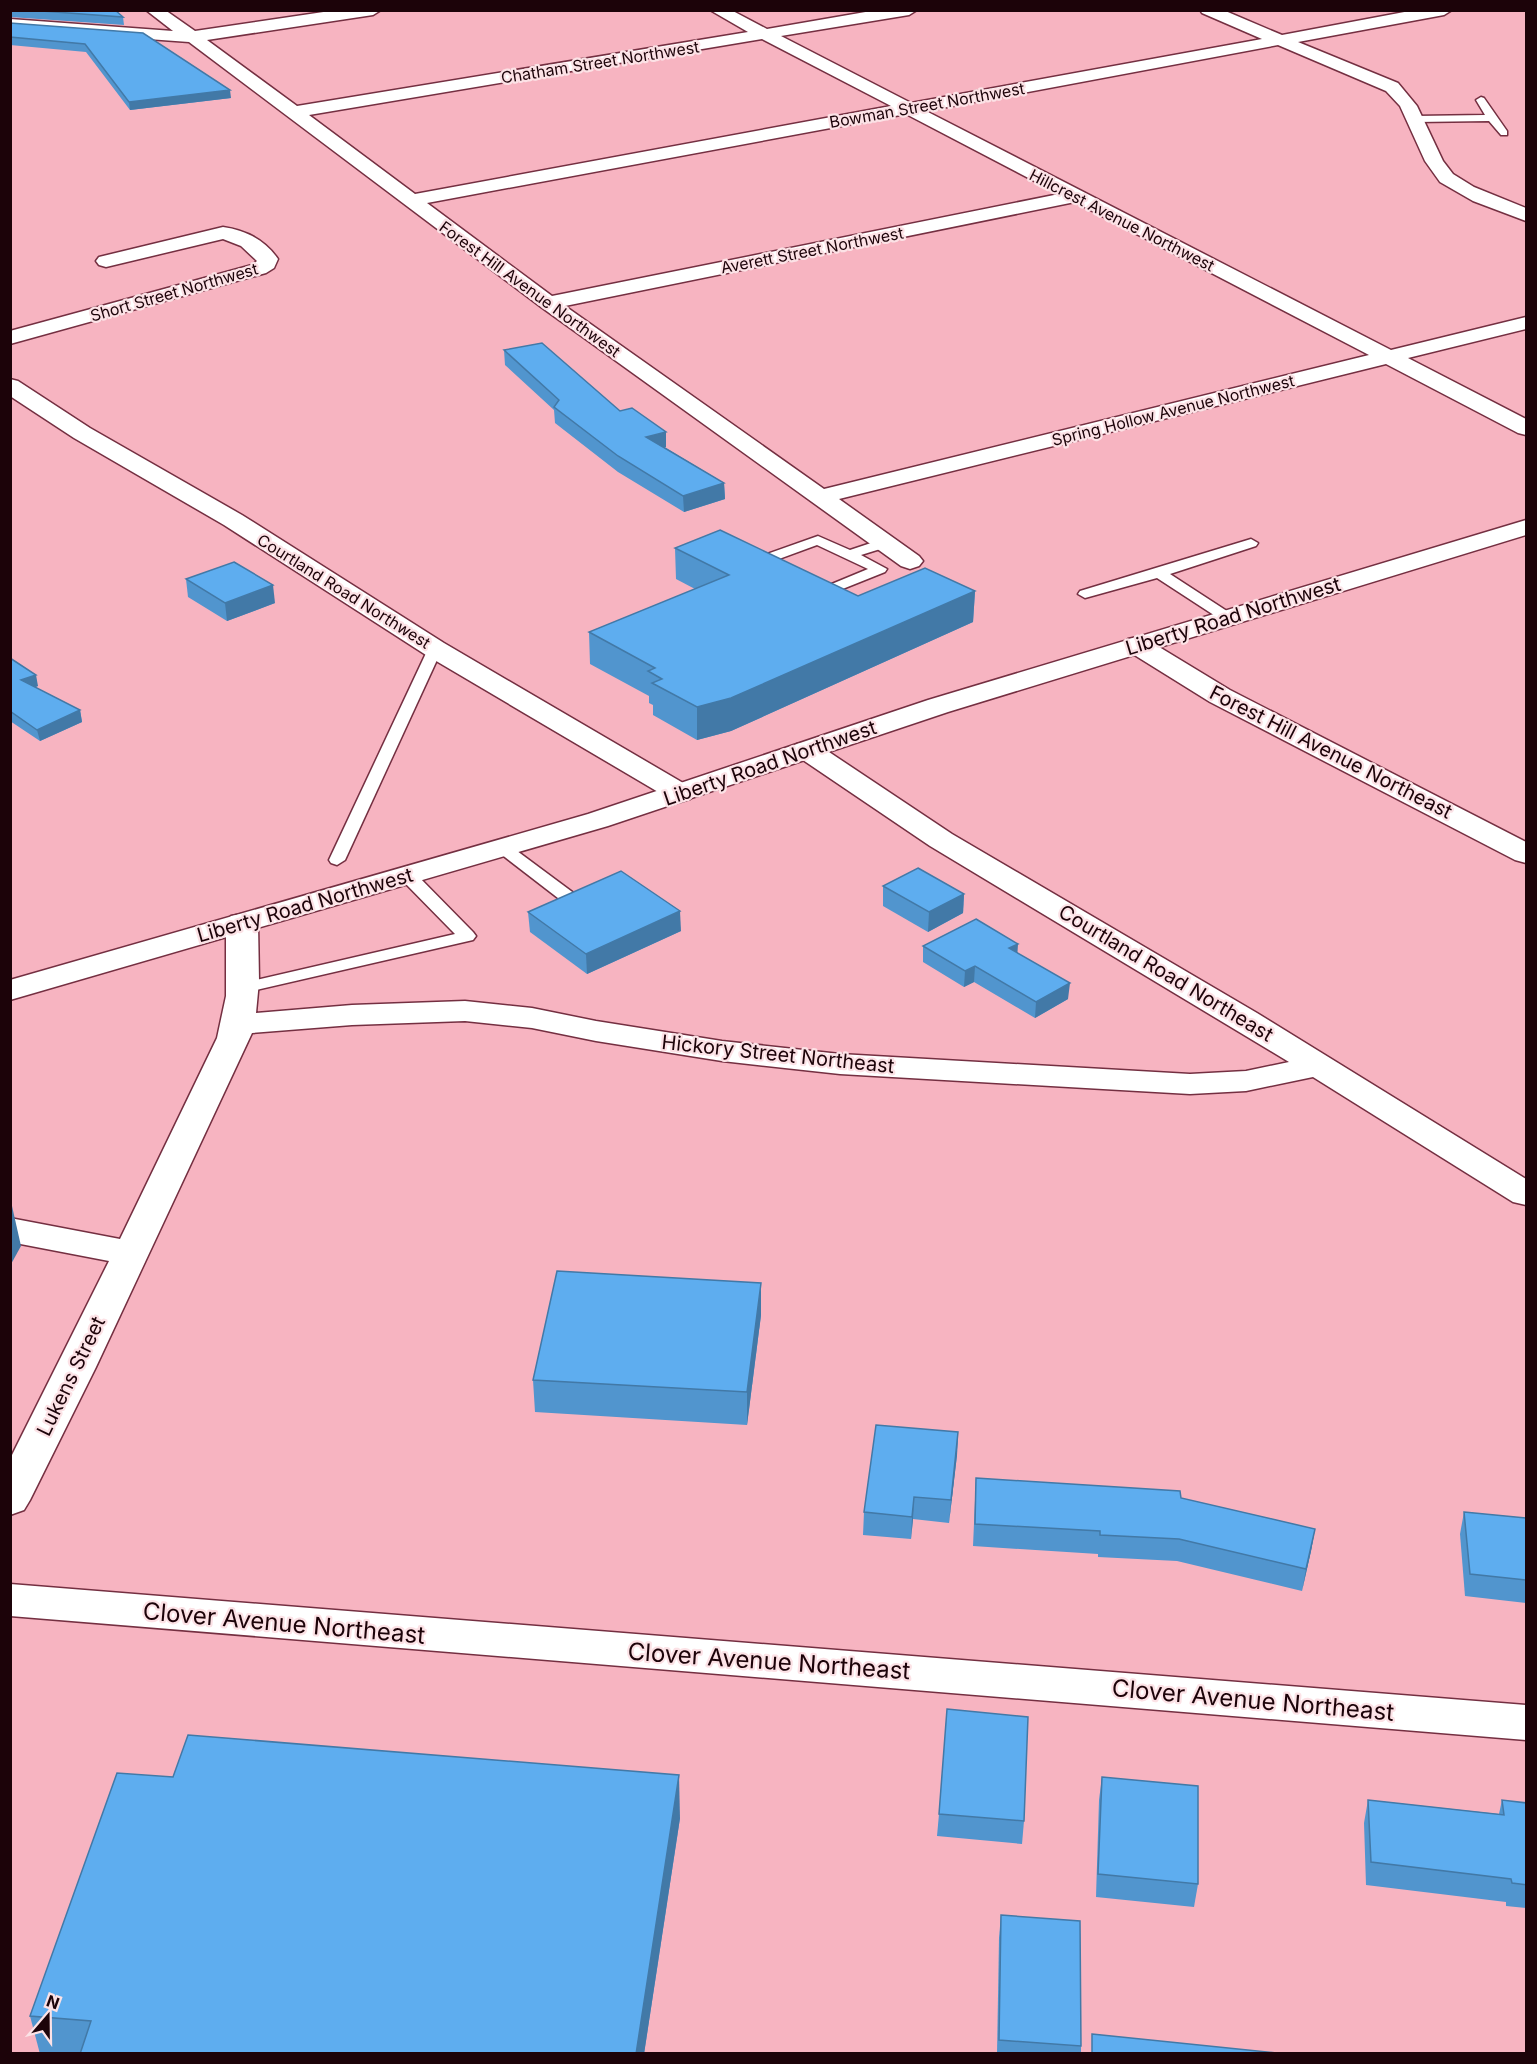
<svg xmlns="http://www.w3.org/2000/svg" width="1537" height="2064" viewBox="0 0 1537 2064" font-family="Inter,sans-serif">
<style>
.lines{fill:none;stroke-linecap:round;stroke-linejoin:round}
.service-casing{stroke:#742f41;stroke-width:3}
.minor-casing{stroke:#742f41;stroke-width:3}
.tertiary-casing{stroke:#742f41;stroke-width:3}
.service{fill:#fff;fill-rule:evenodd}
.minor{fill:#fff;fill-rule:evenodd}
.tertiary{fill:#fff;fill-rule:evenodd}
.wall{fill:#5195ce}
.shaded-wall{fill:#4279a7}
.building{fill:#5eadef;stroke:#4279a7;stroke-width:1.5}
.labels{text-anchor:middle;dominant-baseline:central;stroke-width:4.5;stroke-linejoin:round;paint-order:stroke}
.far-street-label{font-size:16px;fill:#1c0309;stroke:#fce2e6}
.street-label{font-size:20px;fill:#1c0309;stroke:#fce2e6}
.near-street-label{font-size:24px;fill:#1c0309;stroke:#fce2e6}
</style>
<rect width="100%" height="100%" fill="#f7b4c1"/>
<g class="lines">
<!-- service casing -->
<g class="service-casing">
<g id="service">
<path d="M1481,97L1484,98L1507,131V135H1501L1489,121L1416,122L1411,119L1416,116L1485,115L1476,100Z"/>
<path d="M818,536L850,550L880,540H890L892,543L890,546L861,555L887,569L885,572L815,600L810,599L808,596L810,593L868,569L817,545L757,567L752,568L745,564L747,561Z"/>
<path d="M1251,539L1258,543L1256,546L1170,574L1233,615L1235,618L1233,621H1223L1157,578L1085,598L1078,594L1080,591Z"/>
<path d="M435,645L442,649L345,860L337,865L331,863L329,860L428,649Z"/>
<path d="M503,843L509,845L579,897L581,901L579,905H567L497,851L495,848L497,845Z"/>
<path d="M408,871L414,872L473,932L476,936L473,940L243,993L237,992L234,988L237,984L243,983L455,934L402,880L400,876Z"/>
</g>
</g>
<!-- minor casing -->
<g class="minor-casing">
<g id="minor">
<path d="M146,10H165L195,31L337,10H381L373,15L207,40L297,106L748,32L710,10H731L767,29L877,10H917L909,15L781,36L911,103L1262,39L1202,13L1200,10H1223L1282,35L1415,10H1452L1444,15L1298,42L1398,83L1417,106L1443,161L1453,174L1474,187L1526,208V221L1473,201L1440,182L1425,161L1400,106L1386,91L1278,45L926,111L1391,350L1526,317V329L1408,358L1526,419V435L1518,433L1386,364L839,499L919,556L923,561L919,566L910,569L901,566L541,307L189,42L10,29V19L173,31ZM762,39L891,106L415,194L309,115ZM906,114L1059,194L552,296L427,203ZM1075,202L1369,355L824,489L565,306Z"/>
<path d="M223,227C245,230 265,240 278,259L274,268L266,273L10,344V331L252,265L257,261L241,246L223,239L106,267L99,265L96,261L99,257Z"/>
<path d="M10,379L18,381L90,428L242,515L444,643L690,787L695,793L690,799L680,802L670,799L426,655L224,525L74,438L10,396Z"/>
<path d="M1137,637L1146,639L1230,690L1526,842V863L1515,860L1210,702L1128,651L1124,645L1128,639Z"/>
<path d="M807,742L817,744L952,834L1257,1013L1526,1179V1205L1513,1202L1313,1077L1246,1091L1190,1094L840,1074L722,1061L596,1041L532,1028L465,1021L352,1025L252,1033L96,1367L30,1500L24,1510L10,1515V1459L109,1261L10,1242V1218L120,1239L217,1038L226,996V923L231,916L242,914L253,916L258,923L259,981L256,1013L352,1005L465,1001L532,1008L596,1021L722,1041L840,1054L1190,1074L1246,1071L1289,1062L930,846L797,756L793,750L797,744Z"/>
<path d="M10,1584L1526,1705V1740L10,1616Z"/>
</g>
</g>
<!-- tertiary casing -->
<g class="tertiary-casing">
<path id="tertiary" d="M1526,520V535L948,712L608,826L10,1000V980L588,814L928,700Z"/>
</g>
<!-- service -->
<use href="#service" class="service"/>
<!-- minor -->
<use href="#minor" class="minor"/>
<!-- tertiary -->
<use href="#tertiary" class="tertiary"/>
</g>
<!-- wall -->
<g class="wall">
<path d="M10,10H115L123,17L124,25L10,17Z"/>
<path d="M10,23L143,33L231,98L130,110L86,52L10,45Z"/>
<path d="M504,350L724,483L725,499L684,512L618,472L555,423L554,410L505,365Z"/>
<path d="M675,548L858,596L975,591L973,622L731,731L697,740L653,715V705L649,703V696L590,664L589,632L695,589L676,579Z"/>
<path d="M186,579L275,603L227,621L188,597Z"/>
<path d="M10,658L38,686L35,687L80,710L82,722L40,741L10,721Z"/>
<path d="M883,886L964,894L963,913L928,932L883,906Z"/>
<path d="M528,912L681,931L587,974L530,932Z"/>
<path d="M923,946L1017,953L1068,999L1035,1018L974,982L964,987L923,962Z"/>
<path d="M761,1315L747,1425L535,1412L533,1380Z"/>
<path d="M958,1432L957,1455L949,1523L913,1519L911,1539L863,1535L864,1512Z"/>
<path d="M976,1478L1181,1498L1315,1529L1311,1551L1302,1591L1177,1561L1098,1557V1554L973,1546Z"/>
<path d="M1464,1512L1527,1518V1603L1465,1596L1460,1534Z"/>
<path d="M1102,1777L1198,1884L1194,1907L1096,1897L1099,1800Z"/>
<path d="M1368,1800L1499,1814L1502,1800L1527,1803V1908L1506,1906V1902L1366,1885L1364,1823Z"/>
<path d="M939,1814L1024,1821L1022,1844L937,1836Z"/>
<path d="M680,1818L644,2054H40L30,2016Z"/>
<path d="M1001,1915L1081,2046V2054H997L999,1938Z"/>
</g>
<!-- shaded-wall -->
<g class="shaded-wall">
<path d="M230,90L231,98L130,110L129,102Z"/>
<path d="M666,432V447L647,452L646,437Z"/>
<path d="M724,483L725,499L684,512L683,496Z"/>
<path d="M273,585L275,603L227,621L225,603Z"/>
<path d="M975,591L973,622L731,731L697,740V707Z"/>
<path d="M36,675L38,686L24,692L21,680Z"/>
<path d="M80,710L82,722L40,741L37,730Z"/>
<path d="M964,894L963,913L928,932L929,912Z"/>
<path d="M680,911L681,931L587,974L586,954Z"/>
<path d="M1018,944L1017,960L1009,948Z"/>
<path d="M975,966L974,982L964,987L965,971Z"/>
<path d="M1070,983L1068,999L1035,1018L1036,1002Z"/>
<path d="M12,1206L21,1246L10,1266V1209Z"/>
<path d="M761,1283V1315L747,1425V1392Z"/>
<path d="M958,1432L957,1455L949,1523L951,1500Z"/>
<path d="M914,1497L913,1519L911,1539L912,1517Z"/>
<path d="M1315,1529L1311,1551L1302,1591L1306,1569Z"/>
<path d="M679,1775L680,1818L644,2054H636Z"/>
</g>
<!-- building -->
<g class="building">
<path d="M28,10H115L123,17Z"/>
<path d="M10,23L143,33L230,90L129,102L85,44L10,37Z"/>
<path d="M542,343L620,411L632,408L666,432L646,437L724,483L683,496L618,456L554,407L559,400L504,350Z"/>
<path d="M720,530L858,596L925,568L975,591L731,698L697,707L652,683L662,679L648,671L655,668L589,632L729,575L675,548Z"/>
<path d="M234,562L273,585L225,603L186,579Z"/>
<path d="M10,658L36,675L21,680L80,710L37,730L10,711Z"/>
<path d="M918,868L964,894L929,912L883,886Z"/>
<path d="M621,871L680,911L586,954L528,912Z"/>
<path d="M976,919L1018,944L1009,948L1070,983L1036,1002L975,966L965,971L923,946Z"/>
<path d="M557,1271L761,1283L747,1392L533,1380Z"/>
<path d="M876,1425L958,1432L951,1500L914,1497L912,1517L864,1512Z"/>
<path d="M976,1478L1180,1491L1181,1498L1315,1529L1306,1569L1179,1539L1100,1535V1531L975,1524Z"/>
<path d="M1464,1512L1527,1518V1580L1470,1574Z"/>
<path d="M947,1709L1028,1717L1024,1821L939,1814Z"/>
<path d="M188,1735L679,1775L636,2054H80L91,2021L30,2016L117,1773L173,1777Z"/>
<path d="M1102,1777L1198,1786V1884L1098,1874Z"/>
<path d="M1368,1800L1504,1815L1502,1800L1527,1803V1885L1512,1883L1511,1879L1371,1862Z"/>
<path d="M1001,1915L1080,1921L1081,2046L999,2040Z"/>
<path d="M1092,2034L1286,2054H1092Z"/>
</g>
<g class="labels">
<!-- far-street labels -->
<g class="far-street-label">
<text transform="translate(600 62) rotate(-9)">Chatham Street Northwest</text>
<text transform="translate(927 105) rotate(-10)">Bowman Street Northwest</text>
<text transform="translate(1122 220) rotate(27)">Hillcrest Avenue Northwest</text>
<text transform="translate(812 250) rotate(-11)">Averett Street Northwest</text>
<text transform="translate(530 289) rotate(36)">Forest Hill Avenue Northwest</text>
<text transform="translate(174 292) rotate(-16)">Short Street Northwest</text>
<text transform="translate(1173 410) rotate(-14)">Spring Hollow Avenue Northwest</text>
<text transform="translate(344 591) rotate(32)">Courtland Road Northwest</text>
</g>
<!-- street labels -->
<g class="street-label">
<text transform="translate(1233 616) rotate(-17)">Liberty Road Northwest</text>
<text transform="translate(1331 752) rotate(27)">Forest Hill Avenue Northeast</text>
<text transform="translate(770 763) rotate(-19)">Liberty Road Northwest</text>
<text transform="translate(305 905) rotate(-16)">Liberty Road Northwest</text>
<text transform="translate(1166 973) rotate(31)">Courtland Road Northeast</text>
<text transform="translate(778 1054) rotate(6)">Hickory Street Northeast</text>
<text transform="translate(71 1376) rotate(-64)">Lukens Street</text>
</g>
<!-- near-street labels -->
<g class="near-street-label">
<text transform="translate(284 1623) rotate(5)">Clover Avenue Northeast</text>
<text transform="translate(769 1661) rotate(4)">Clover Avenue Northeast</text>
<text transform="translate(1253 1700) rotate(5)">Clover Avenue Northeast</text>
</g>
</g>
<!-- border -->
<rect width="1537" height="2064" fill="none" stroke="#1c0309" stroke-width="24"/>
<!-- north arrow -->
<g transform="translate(48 2016) rotate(20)" stroke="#fce2e6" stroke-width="4.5" paint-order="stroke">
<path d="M0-4.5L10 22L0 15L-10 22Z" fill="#1c0309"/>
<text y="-9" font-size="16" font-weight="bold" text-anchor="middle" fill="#1c0309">N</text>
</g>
</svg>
